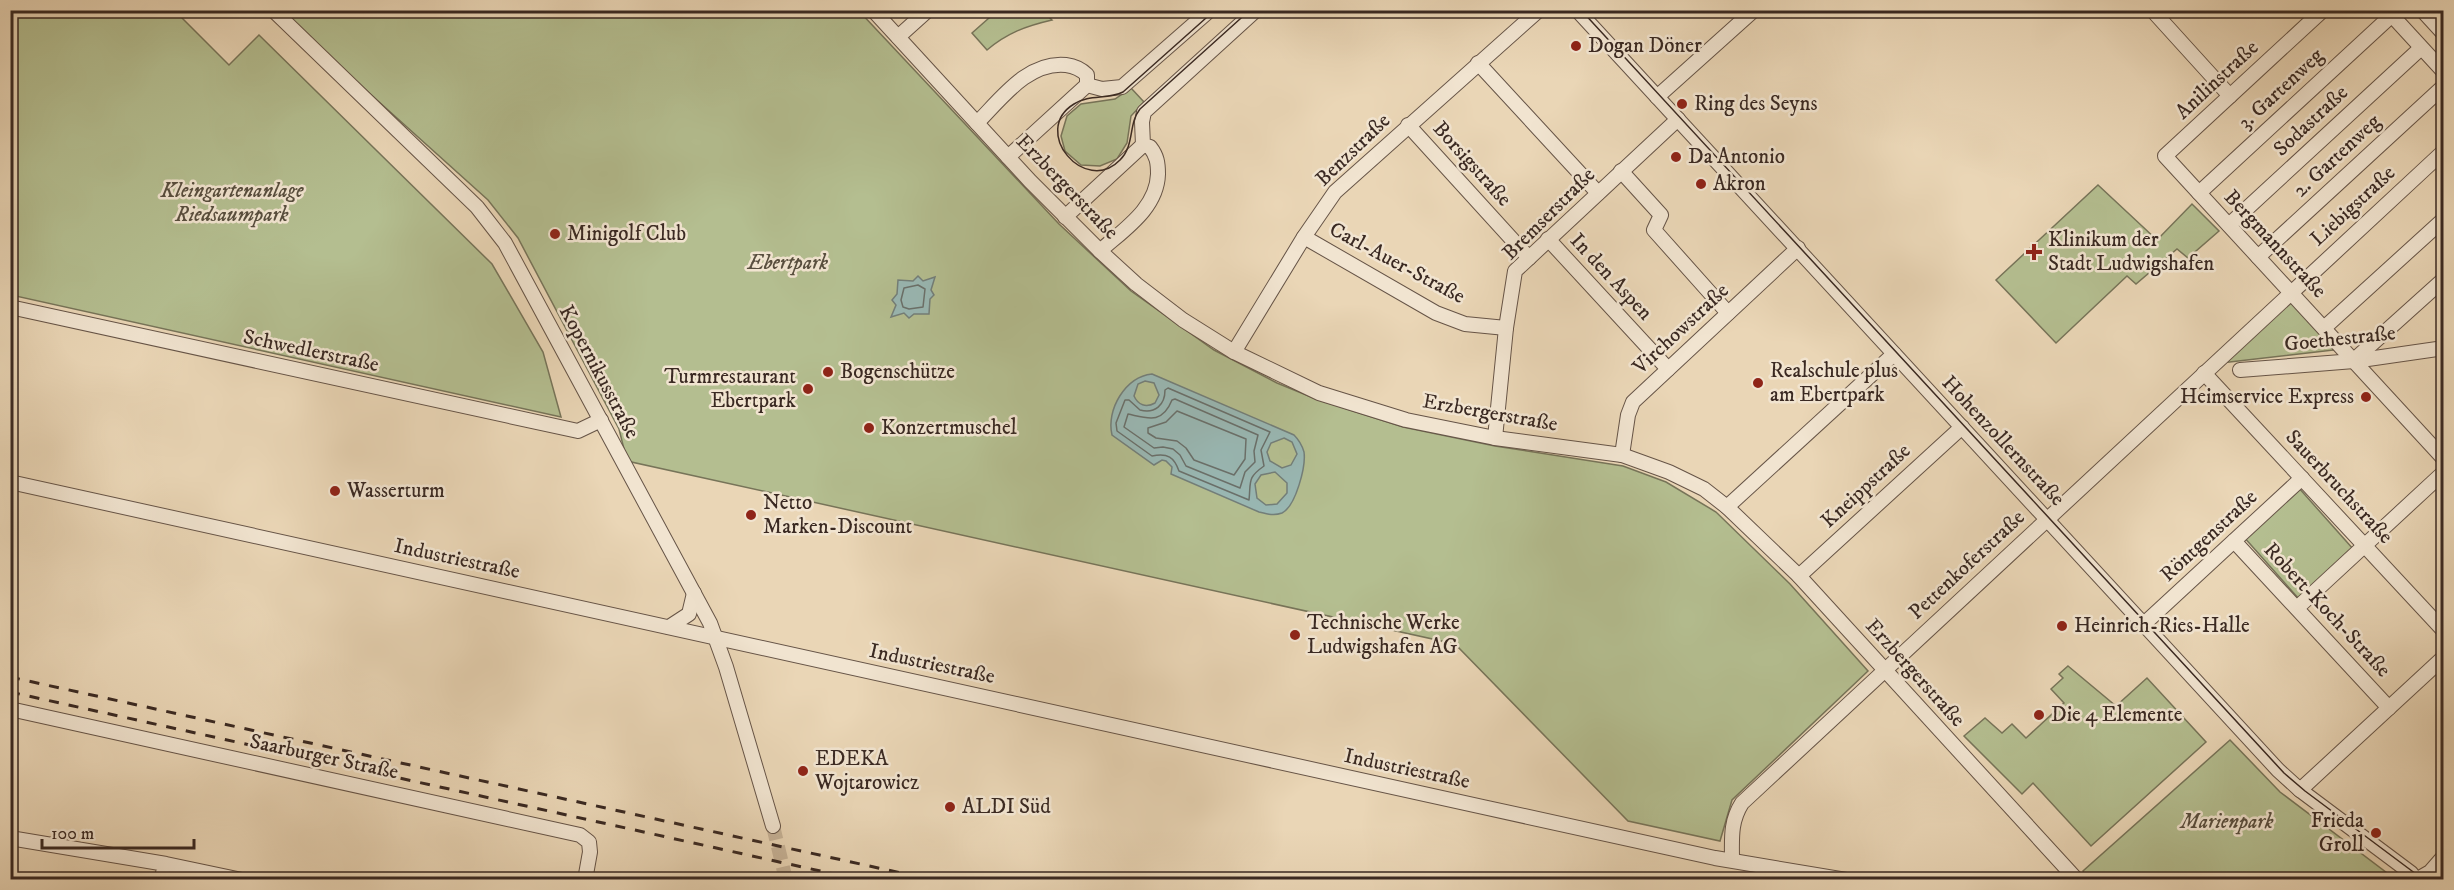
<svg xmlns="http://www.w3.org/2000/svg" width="2454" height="890" viewBox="0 0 2454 890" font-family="'IM FELL DW Pica',serif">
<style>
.green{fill:#b4be90;stroke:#777459;stroke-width:1.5}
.water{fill:#99b8b4;stroke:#737f7a;stroke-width:1.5;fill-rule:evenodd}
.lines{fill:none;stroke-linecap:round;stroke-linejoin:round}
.shore{stroke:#6a706b;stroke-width:1.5}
.minor-tunnel{stroke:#c7b398;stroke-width:14;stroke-dasharray:14 7;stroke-linecap:butt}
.minor-casing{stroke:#665447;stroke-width:16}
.minor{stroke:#f1e4d0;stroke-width:14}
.tram{stroke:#3a2922;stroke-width:1.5}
.rail{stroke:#3a2922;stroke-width:3;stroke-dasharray:10 10;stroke-linecap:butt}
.poi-dot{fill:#8f2418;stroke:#f1e4d0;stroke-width:2}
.labels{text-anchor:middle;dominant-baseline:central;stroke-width:5;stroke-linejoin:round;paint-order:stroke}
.poi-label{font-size:21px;fill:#3a2922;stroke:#f1e4d0;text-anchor:start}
.street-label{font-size:21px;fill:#3a2922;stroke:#f1e4d0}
.park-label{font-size:21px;font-style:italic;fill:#584e3e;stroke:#f1e4d0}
</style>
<rect width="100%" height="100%" fill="#ead6b6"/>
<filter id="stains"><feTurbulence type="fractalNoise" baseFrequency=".00333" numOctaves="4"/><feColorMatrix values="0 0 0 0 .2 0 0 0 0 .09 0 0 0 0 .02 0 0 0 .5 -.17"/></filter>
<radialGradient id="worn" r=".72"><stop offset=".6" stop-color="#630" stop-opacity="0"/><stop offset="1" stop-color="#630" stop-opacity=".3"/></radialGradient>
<!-- green -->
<g class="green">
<path d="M11,10L175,11L229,65L259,35L492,264L543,352L561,417L11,295Z"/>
<path d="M998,10L1043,11L1052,20C1026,26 1007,33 987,50L972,33Z"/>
<path d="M278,11H859L1059,224L1131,291L1214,350L1277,383L1316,399L1403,427L1495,446L1623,466L1666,482L1716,512L1790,584L1868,671L1732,800L1720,841L1628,821L1455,644L627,461L619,429L518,238L488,200Z"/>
<path d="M1131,88L1144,102L1131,116L1127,143L1117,159L1100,166L1081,165L1065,151L1061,136L1067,116L1081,104L1115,99Z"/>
<path d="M2098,185L2157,240L2192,204L2219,231L2188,258L2177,249L2136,284L2127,276L2056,343L1996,280Z"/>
<path d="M2289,299L2334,350L2221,363Z"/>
<path d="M2298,487L2354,550L2299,599L2243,536Z"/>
<path d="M2068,666L2116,706L2147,678L2206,742L2091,846L2033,783L2022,794L1964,736L1985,718L2002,733L2012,724L2026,738L2064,703L2051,689L2063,678L2059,674Z"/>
<path d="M2230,740L2280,792L2395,879H2086L2083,871Z"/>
</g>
<!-- water -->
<g class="water">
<path d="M918,276L923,281L935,277L931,290L934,295L930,299L929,314H914L909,318L904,313L891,317L896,305L892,300L897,294L898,280L913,281Z"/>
<path d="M1152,374L1294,435C1299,440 1302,445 1304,452C1306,466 1296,506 1282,513C1274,516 1267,514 1259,512L1171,474L1172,467L1166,461L1162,460L1154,465L1112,435C1106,410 1125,377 1152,374ZM1145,381L1154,383L1159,395L1155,403C1146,408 1138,405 1134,396L1138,384ZM1284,438L1292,442L1297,454L1291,465L1282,468L1270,461L1267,452L1271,443ZM1275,472L1287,483V493L1277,504L1266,505L1257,498L1255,484L1261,475Z"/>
</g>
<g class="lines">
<!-- shore -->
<g class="shore">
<path d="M918,285L925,289L923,307L909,309L903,307L901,300L904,288Z"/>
<path d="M1168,388L1270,432L1261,450L1264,466C1247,478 1251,481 1249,500L1179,471C1174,457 1168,453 1152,456L1117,431L1116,423L1125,400H1129L1140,410C1155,414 1165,405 1165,390Z"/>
<path d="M1175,399L1258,435L1254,451L1255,462L1245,472L1240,488L1186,466L1180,455L1173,449L1163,447L1154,448L1124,427L1128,414C1147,418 1162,425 1172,400Z"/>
<path d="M1177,411L1246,439L1245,459L1234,475L1194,460L1186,448L1177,441L1156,438L1148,433V428L1166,422Z"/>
</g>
<!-- minor-tunnel -->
<path class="minor-tunnel" d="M773,826L786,880"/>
<!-- minor casing -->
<g class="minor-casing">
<g id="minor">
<path d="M273,10L477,207L505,243L710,623L726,667L773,826"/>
<path d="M873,10L1030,181L1100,251L1136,284L1183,320L1234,352L1319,393L1406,420L1495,438L1622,455L1669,472L1704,489L1727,507L1799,576L2077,880"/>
<path d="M1577,10L2278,770L2300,790L2411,873L2416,880L2430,872L2444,856"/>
<path d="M2152,10L2230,96"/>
<path d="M2323,10L2165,156L2444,459"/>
<path d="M2387,10L2444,72"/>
<path d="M2422,10L2444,34"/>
<path d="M898,37L928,10"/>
<path d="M1478,63L1598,193"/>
<path d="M1657,97L1754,10"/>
<path d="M977,123C1001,99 1028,61 1066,65C1074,66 1081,69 1087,75V85L1102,89L1122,87L1210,10"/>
<path d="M1408,125L1529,258"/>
<path d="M1008,157L1087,85"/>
<path d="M1621,171L1661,215L1654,230L1728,313"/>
<path d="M2199,193L2392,15"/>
<path d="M1065,217L1143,145"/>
<path d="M2229,225L2421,48"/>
<path d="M1304,237L1436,313L1465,324L1506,328"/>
<path d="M1548,239L1668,369"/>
<path d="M1100,251C1123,230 1157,209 1158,174C1158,163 1157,156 1150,147L1143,145L1142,122L1144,112L1256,10"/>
<path d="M2258,257L2444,86"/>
<path d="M10,307L578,431L601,420"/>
<path d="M2324,328L2444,219"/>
<path d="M1234,352L1304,237L1335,192L1539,10"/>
<path d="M2354,360L2444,279"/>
<path d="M2240,370L2354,361L2444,348"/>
<path d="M2204,373L2444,631"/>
<path d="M1495,438L1506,328L1515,271L1678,119"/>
<path d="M1622,455L1628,415L1633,402L1798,248"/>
<path d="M10,482L1483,807L1715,858L1846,880"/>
<path d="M1727,507L1894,354"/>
<path d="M2234,541L2389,708"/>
<path d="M1799,576L1962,427"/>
<path d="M2297,608L2444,472"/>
<path d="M2144,624L2302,478"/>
<path d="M669,627L689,614L694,593"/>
<path d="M10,709L580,835L589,842L590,852L585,880"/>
<path d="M2300,790L2444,657"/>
<path d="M10,838L166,864L242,880"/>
<path d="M1732,860C1732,839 1730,822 1742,803L2444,151"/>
<path d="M162,880L163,873"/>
</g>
</g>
<!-- minor -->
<use href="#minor" class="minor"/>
<!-- tram -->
<g class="tram">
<path d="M1215,10L1123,92C1107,100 1090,94 1074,104C1030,131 1085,196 1120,160C1135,145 1128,124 1140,109L1250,10"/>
<path d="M1581,10L2284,773L2305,791L2424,880"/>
</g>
<!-- rail -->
<g class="rail">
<path d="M10,677L933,880"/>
<path d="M10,692L861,880"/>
</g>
</g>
<!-- markers -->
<g class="poi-dot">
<circle cx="1576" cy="46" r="6"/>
<circle cx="1682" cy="104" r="6"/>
<circle cx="1676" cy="157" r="6"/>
<circle cx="1701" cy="184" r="6"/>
<circle cx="555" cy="234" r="6"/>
<path d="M2031 243h6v6h6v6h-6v6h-6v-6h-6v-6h6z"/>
<circle cx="828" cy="372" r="6"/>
<circle cx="1758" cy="383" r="6"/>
<circle cx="808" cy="389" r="6"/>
<circle cx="2366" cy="397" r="6"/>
<circle cx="869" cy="428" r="6"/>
<circle cx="335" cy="491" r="6"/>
<circle cx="751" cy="515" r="6"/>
<circle cx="2062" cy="626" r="6"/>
<circle cx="1295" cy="635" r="6"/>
<circle cx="2039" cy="715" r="6"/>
<circle cx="803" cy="771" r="6"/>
<circle cx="950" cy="807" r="6"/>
<circle cx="2376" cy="833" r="6"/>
</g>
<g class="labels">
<!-- poi labels -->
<g class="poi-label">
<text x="1588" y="46">Dogan Döner</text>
<text x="1694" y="104">Ring des Seyns</text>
<text x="1688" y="157">Da Antonio</text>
<text x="1713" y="184">Akron</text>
<text x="567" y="234">Minigolf Club</text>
<text x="2048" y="240">Klinikum der<tspan x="2048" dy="24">Stadt Ludwigshafen</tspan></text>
<text x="1770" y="371">Realschule plus<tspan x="1770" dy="24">am Ebertpark</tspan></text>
<text x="840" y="372">Bogenschütze</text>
<text x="796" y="377" text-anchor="end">Turmrestaurant<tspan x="796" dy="24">Ebertpark</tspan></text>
<text x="2354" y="397" text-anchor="end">Heimservice Express</text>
<text x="881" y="428">Konzertmuschel</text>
<text x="347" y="491">Wasserturm</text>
<text x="763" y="503">Netto<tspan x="763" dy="24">Marken-Discount</tspan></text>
<text x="1307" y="623">Technische Werke<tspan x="1307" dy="24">Ludwigshafen AG</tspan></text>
<text x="2074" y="626">Heinrich-Ries-Halle</text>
<text x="2051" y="715">Die 4 Elemente</text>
<text x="815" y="759">EDEKA<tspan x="815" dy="24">Wojtarowicz</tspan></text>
<text x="962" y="807">ALDI Süd</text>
<text x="2364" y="821" text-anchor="end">Frieda<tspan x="2364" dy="24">Groll</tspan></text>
</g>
<!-- street labels -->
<g class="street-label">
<text transform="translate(2217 80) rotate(-43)">Anilinstraße</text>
<text transform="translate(2281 89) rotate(-43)">3. Gartenweg</text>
<text transform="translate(2311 121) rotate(-43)">Sodastraße</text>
<text transform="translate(1353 150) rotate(-44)">Benzstraße</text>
<text transform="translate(2337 156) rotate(-43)">2. Gartenweg</text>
<text transform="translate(1472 164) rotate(48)">Borsigstraße</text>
<text transform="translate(1067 187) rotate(46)">Erzbergerstraße</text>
<text transform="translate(2353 206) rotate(-43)">Liebigstraße</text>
<text transform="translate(1549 214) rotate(-45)">Bremserstraße</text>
<text transform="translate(2275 244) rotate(47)">Bergmannstraße</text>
<text transform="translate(1397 263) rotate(28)">Carl-Auer-Straße</text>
<text transform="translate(1611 277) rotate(47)">In den Aspen</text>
<text transform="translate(1681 329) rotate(-43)">Virchowstraße</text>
<text transform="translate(2340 339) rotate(-6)">Goethestraße</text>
<text transform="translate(311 351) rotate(12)">Schwedlerstraße</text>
<text transform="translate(599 372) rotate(62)">Kopernikusstraße</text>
<text transform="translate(1490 413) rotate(10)">Erzbergerstraße</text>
<text transform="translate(2003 441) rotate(47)">Hohenzollernstraße</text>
<text transform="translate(1866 486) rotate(-43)">Kneippstraße</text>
<text transform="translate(2339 487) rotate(47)">Sauerbruchstraße</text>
<text transform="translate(2209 536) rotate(-43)">Röntgenstraße</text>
<text transform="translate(457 559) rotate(12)">Industriestraße</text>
<text transform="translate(1967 565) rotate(-43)">Pettenkoferstraße</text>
<text transform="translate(2327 610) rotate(47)">Robert-Koch-Straße</text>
<text transform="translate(932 664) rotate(12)">Industriestraße</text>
<text transform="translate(1915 673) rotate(48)">Erzbergerstraße</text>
<text transform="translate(324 757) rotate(12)">Saarburger Straße</text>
<text transform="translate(1407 769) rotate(12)">Industriestraße</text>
</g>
<!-- park labels -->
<g class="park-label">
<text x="232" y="191">Kleingartenanlage<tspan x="232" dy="24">Riedsaumpark</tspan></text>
<text x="788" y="263">Ebertpark</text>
<text x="2227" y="822">Marienpark</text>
</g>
</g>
<!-- margin -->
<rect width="2454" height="890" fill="none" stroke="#ead6b6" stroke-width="36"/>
<rect x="12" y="12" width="2430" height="866" fill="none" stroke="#3a2922" stroke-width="3"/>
<rect x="18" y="18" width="2418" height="854" fill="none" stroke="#3a2922" stroke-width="1.5"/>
<!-- scale -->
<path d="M42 839v9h152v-9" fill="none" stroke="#3a2922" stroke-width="3"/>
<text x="51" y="839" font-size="18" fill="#3a2922" stroke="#f1e4d0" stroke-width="4.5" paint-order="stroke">100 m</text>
<rect width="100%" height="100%" filter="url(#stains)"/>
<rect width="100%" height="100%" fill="url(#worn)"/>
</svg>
